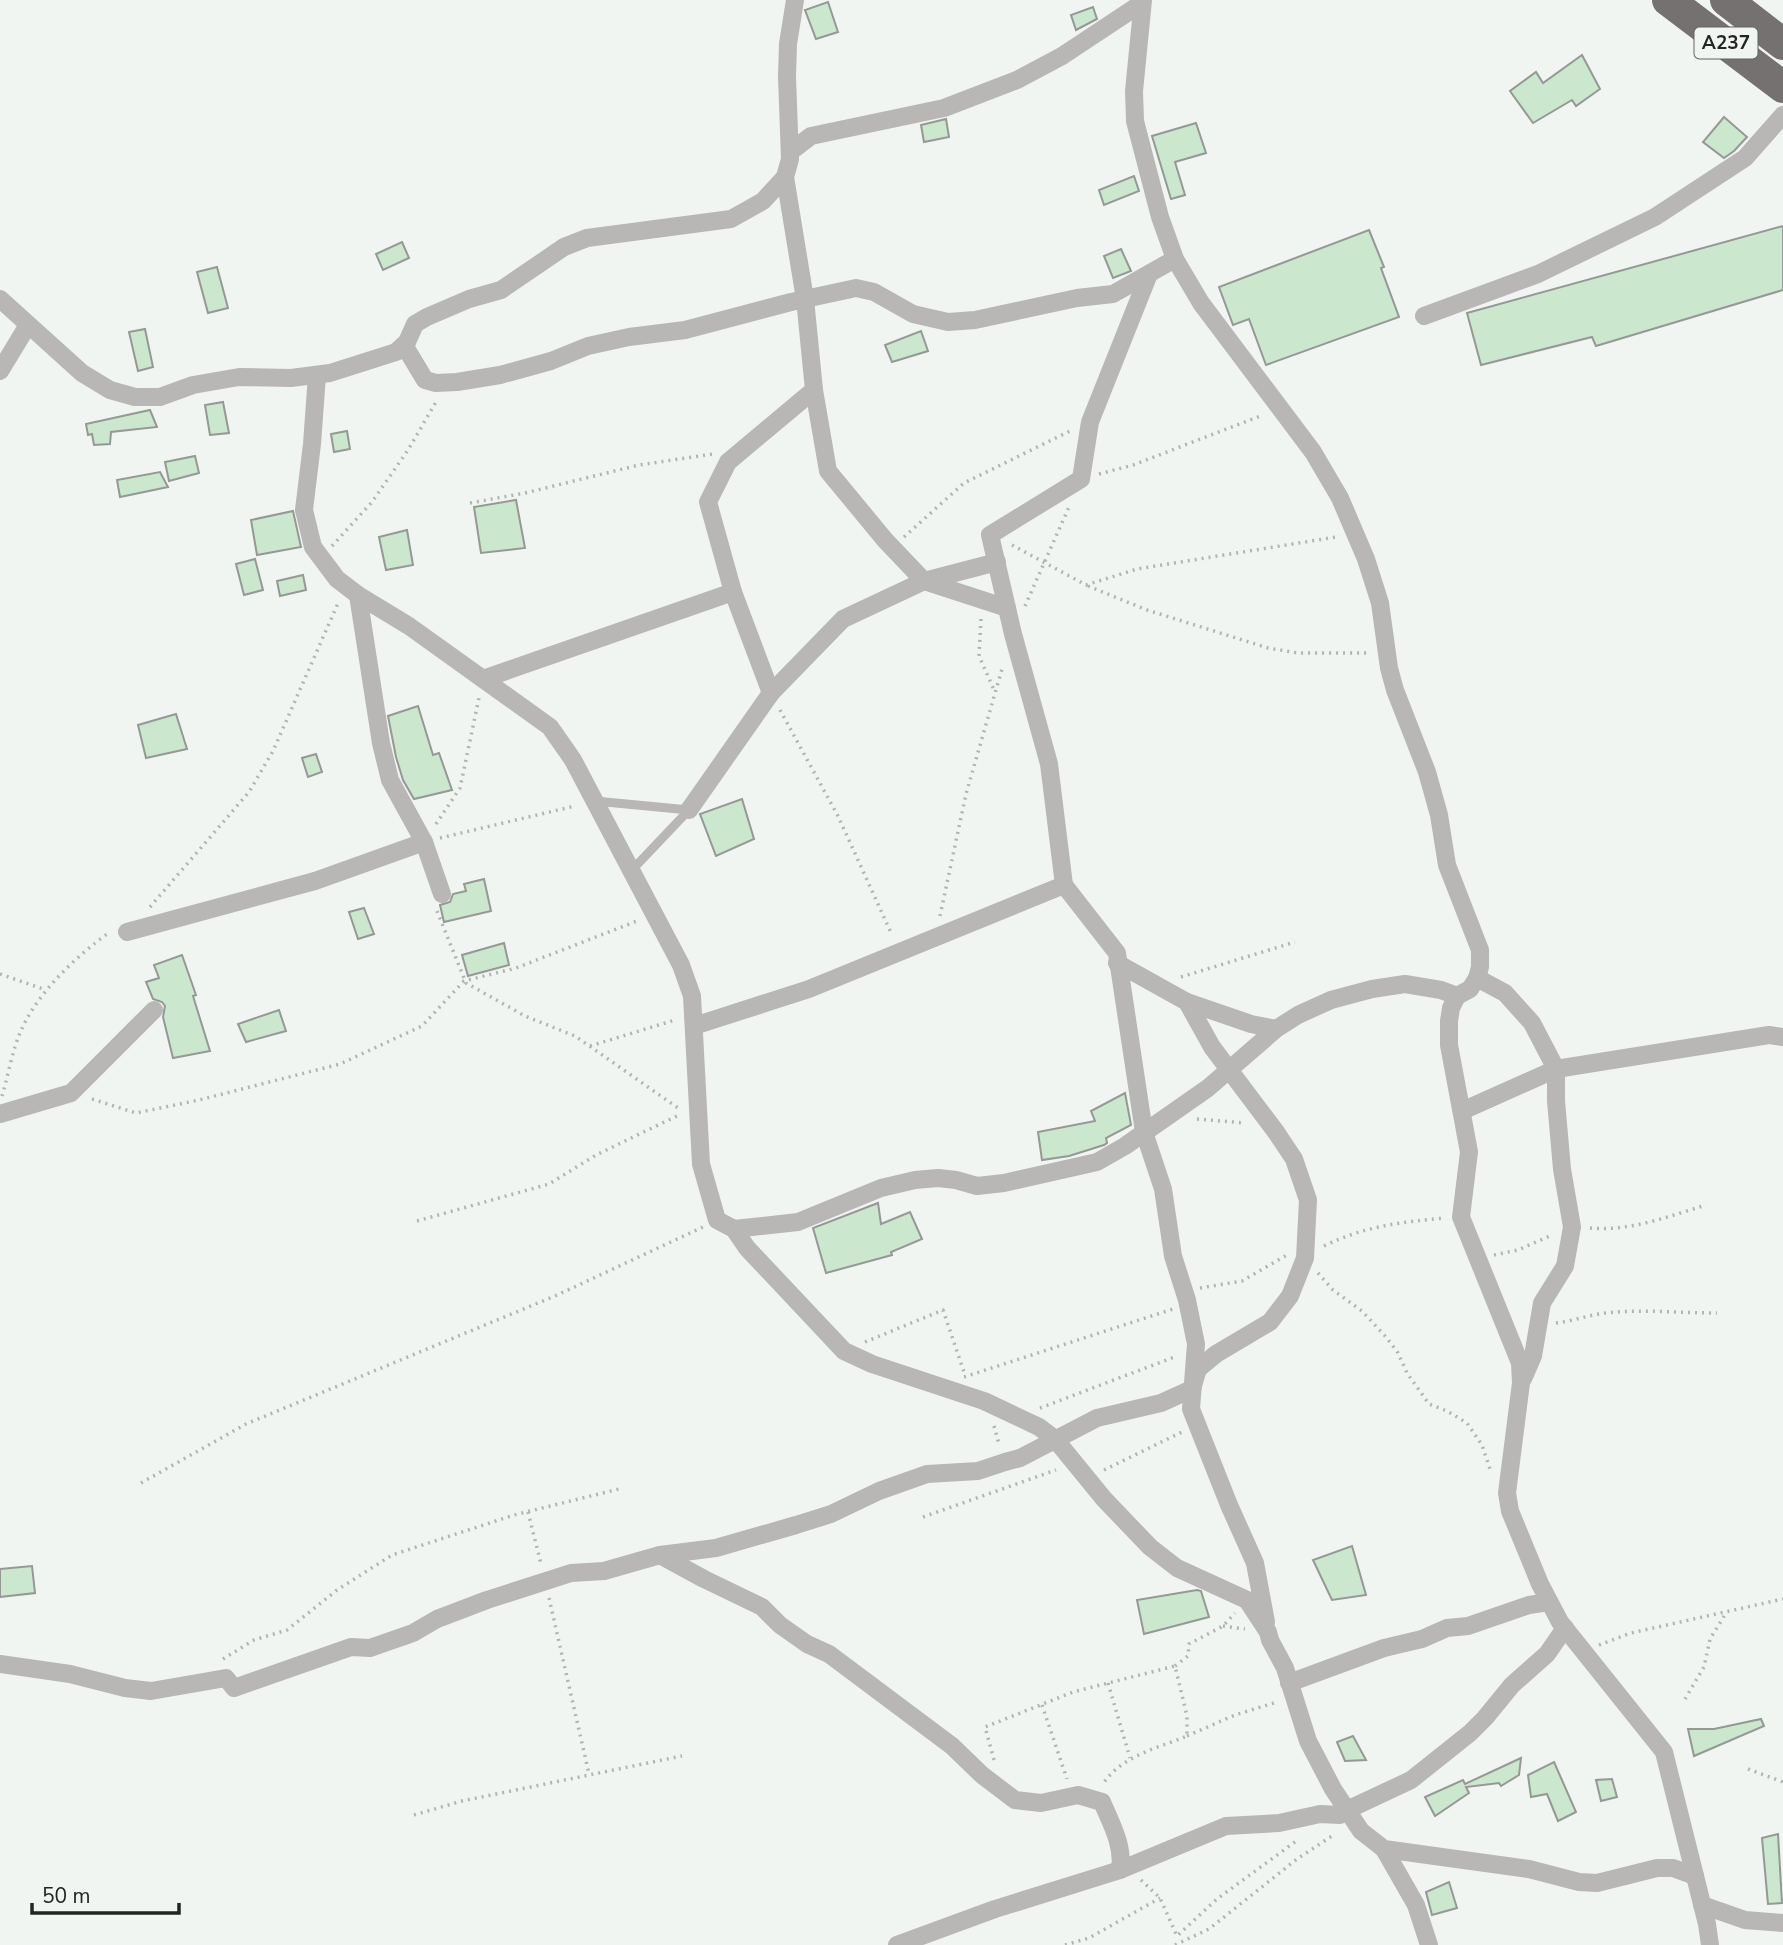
<svg xmlns="http://www.w3.org/2000/svg" width="1783" height="1945" viewBox="0 0 1783 1945" font-family="'Nunito Sans',sans-serif">
<style>
.building{fill:#cbe8cf;stroke:#959895;stroke-width:2}
.lines{fill:none;stroke-linecap:round;stroke-linejoin:round}
.path{stroke:#b1b4b1;stroke-width:3.5;stroke-dasharray:2 5;stroke-linecap:butt}
.lane{stroke:#b9b6b6;stroke-width:9}
.street{stroke:#b9b6b6;stroke-width:18}
.highway{stroke:#767171;stroke-width:32}
.labels{text-anchor:middle;dominant-baseline:central;stroke-width:5;stroke-linejoin:round;paint-order:stroke}
.shield{fill:#f1f5f1;stroke:#616361;stroke-width:2}
.shield-label{font-size:19px;font-weight:bold;fill:#232423}
</style>
<rect width="100%" height="100%" fill="#f1f5f1"/>
<!-- building -->
<g class="building">
<path d="M828,2L838,32L816,39L805,10Z"/>
<path d="M1093,7L1097,19L1076,30L1071,15Z"/>
<path d="M1582,55L1600,89L1576,106L1572,100L1533,123L1510,91L1536,72L1543,83Z"/>
<path d="M1724,117L1747,137L1734,151L1724,158L1703,142Z"/>
<path d="M946,119L949,137L924,142L921,125Z"/>
<path d="M1196,123L1206,153L1175,162L1185,195L1171,199L1152,136Z"/>
<path d="M1134,176L1139,191L1104,205L1099,190Z"/>
<path d="M1783,226V290L1596,346L1592,337L1481,365L1467,313Z"/>
<path d="M1369,230L1384,267L1381,268L1399,317L1266,365L1249,319L1233,325L1219,287Z"/>
<path d="M402,242L409,258L383,270L376,254Z"/>
<path d="M1121,249L1131,271L1113,278L1104,256Z"/>
<path d="M217,267L228,308L208,313L197,272Z"/>
<path d="M145,329L153,367L138,371L129,332Z"/>
<path d="M921,331L928,351L892,362L885,345Z"/>
<path d="M223,402L229,433L210,435L205,405Z"/>
<path d="M150,410L157,427L111,432L110,444L94,445L92,434L88,435L86,424Z"/>
<path d="M347,431L350,449L334,452L331,434Z"/>
<path d="M195,456L199,473L169,481L165,462Z"/>
<path d="M160,472L168,487L120,497L117,480Z"/>
<path d="M516,500L525,548L481,553L474,507Z"/>
<path d="M293,511L301,547L257,555L251,520Z"/>
<path d="M407,530L413,565L386,570L379,537Z"/>
<path d="M255,559L263,590L244,595L236,564Z"/>
<path d="M303,575L306,590L280,596L277,581Z"/>
<path d="M418,706L433,755L439,753L452,790L414,799L403,780L396,757L388,716Z"/>
<path d="M176,714L187,749L146,758L138,725Z"/>
<path d="M316,754L322,772L308,777L302,758Z"/>
<path d="M742,799L754,839L716,856L700,814Z"/>
<path d="M484,879L491,911L444,922L440,905L450,902L453,894L466,891L464,884Z"/>
<path d="M364,908L374,934L358,939L349,912Z"/>
<path d="M504,943L509,965L468,976L462,955Z"/>
<path d="M182,955L196,995L193,996L210,1051L173,1058L163,1017L165,1006L162,1002L153,999L146,982L159,978L154,965Z"/>
<path d="M279,1010L286,1031L246,1042L238,1024Z"/>
<path d="M1125,1093L1131,1125L1106,1138L1107,1143L1104,1145L1069,1156L1042,1160L1038,1132L1095,1121L1091,1111Z"/>
<path d="M878,1203L881,1224L910,1212L922,1239L891,1252L892,1255L826,1273L813,1228Z"/>
<path d="M1352,1546L1366,1595L1332,1600L1313,1560Z"/>
<path d="M32,1566L35,1593L0,1597V1569Z"/>
<path d="M1197,1590L1201,1591L1209,1617L1144,1634L1137,1600Z"/>
<path d="M1761,1719L1764,1726L1694,1756L1688,1729H1714Z"/>
<path d="M1353,1736L1366,1760L1345,1761L1337,1742Z"/>
<path d="M1521,1758L1519,1775L1501,1786L1499,1783L1466,1787L1469,1793L1435,1816L1425,1797L1463,1780L1465,1784Z"/>
<path d="M1554,1762L1576,1812L1558,1821L1547,1794L1531,1797L1528,1775Z"/>
<path d="M1612,1779L1617,1797L1601,1801L1596,1780Z"/>
<path d="M1778,1834L1782,1903L1768,1904L1762,1838Z"/>
<path d="M1449,1882L1457,1908L1432,1915L1426,1892Z"/>
</g>
<g class="lines">
<!-- path -->
<g class="path">
<path d="M1099,474L1133,465L1263,415"/>
<path d="M470,503L525,493L639,465L713,454"/>
<path d="M904,537L964,483L1070,431"/>
<path d="M1012,545L1086,585L1137,569L1336,537"/>
<path d="M332,546L372,502L408,450L436,402"/>
<path d="M1088,586L1147,610L1268,648L1298,653H1370"/>
<path d="M1025,606L1069,507"/>
<path d="M981,619L979,656L995,692"/>
<path d="M780,710L838,816L892,935"/>
<path d="M436,824L460,788L479,698"/>
<path d="M440,838L575,806"/>
<path d="M150,907L249,792L273,751L339,601"/>
<path d="M437,911L466,983L525,1016L575,1036L681,1110"/>
<path d="M940,916L966,794L1002,669"/>
<path d="M0,974L46,990"/>
<path d="M1181,977L1295,942"/>
<path d="M590,1046L675,1020"/>
<path d="M2,1096C8,1076 12,1052 20,1033C36,994 76,956 110,932"/>
<path d="M92,1099L136,1113L199,1100L340,1064L422,1026L464,981L516,968L637,921"/>
<path d="M1197,1119L1245,1123"/>
<path d="M417,1221L549,1184L596,1155L679,1115"/>
<path d="M1590,1228C1628,1232 1670,1216 1706,1205"/>
<path d="M1324,1246C1365,1226 1401,1222 1445,1218"/>
<path d="M1494,1255L1518,1250L1552,1235"/>
<path d="M1318,1273L1333,1290L1362,1311L1386,1337L1398,1353L1407,1373L1429,1404L1447,1411L1467,1423L1482,1445L1491,1472"/>
<path d="M1200,1288L1242,1281L1287,1255"/>
<path d="M1556,1323C1573,1321 1589,1315 1605,1313C1642,1309 1680,1313 1717,1313"/>
<path d="M865,1342L943,1310L965,1375"/>
<path d="M964,1377L1173,1309"/>
<path d="M1040,1408L1177,1356"/>
<path d="M994,1426L999,1444"/>
<path d="M1104,1470L1182,1432"/>
<path d="M141,1483L246,1424L555,1296L703,1227"/>
<path d="M528,1512L541,1564"/>
<path d="M923,1517L1056,1470"/>
<path d="M549,1598L589,1774"/>
<path d="M1223,1626L1245,1629"/>
<path d="M1599,1645L1631,1633L1783,1599"/>
<path d="M223,1659L254,1640L287,1630L337,1590L392,1555L514,1515L619,1489"/>
<path d="M1175,1666L1188,1656L1189,1644L1223,1626L1235,1613"/>
<path d="M1108,1683L1130,1758"/>
<path d="M1685,1699L1704,1667L1710,1639L1726,1613"/>
<path d="M1042,1705L1067,1779"/>
<path d="M1187,1736L1235,1715L1277,1702"/>
<path d="M994,1760L985,1727L1073,1692L1175,1666L1187,1716V1736C1158,1748 1121,1756 1103,1784"/>
<path d="M1748,1769L1783,1782"/>
<path d="M414,1815L462,1801L682,1756"/>
<path d="M1141,1880L1160,1898L1177,1936L1217,1899L1299,1839"/>
<path d="M1065,1945L1089,1938L1160,1898"/>
<path d="M1175,1945L1209,1929L1297,1859L1335,1834"/>
</g>
<!-- lane -->
<path class="lane" d="M595,801L689,810L632,870"/>
<!-- street -->
<g class="street">
<path d="M1143,0L1134,91L1135,121L1160,217L1175,259L1201,303L1313,452L1340,498L1366,559L1380,603L1389,668L1395,690L1427,772L1439,815L1447,865L1480,950V967L1477,978L1470,989L1457,996L1451,1008L1449,1021V1045L1469,1152L1461,1217L1520,1363L1521,1383L1507,1493L1510,1511L1540,1584L1560,1622L1664,1752L1707,1924L1710,1945"/>
<path d="M790,152L811,136L944,108L1017,80L1062,56L1142,3"/>
<path d="M1149,274L1090,422L1081,479L990,535L1013,634L1049,764L1064,885L1117,953L1144,1132L1163,1189L1173,1256L1187,1300L1196,1344L1191,1409L1229,1505L1255,1563L1266,1622"/>
<path d="M0,299L82,373L110,390L135,397H160L193,385L239,377L291,378L330,373L396,352L407,342L415,324L427,317L469,299L501,290L564,247L587,238L731,219L763,201L785,177"/>
<path d="M1424,316L1538,274L1655,217L1745,158L1783,115"/>
<path d="M404,345L425,380L436,383L457,382L500,375L551,361L588,346L629,337L685,330L791,302L856,288L874,292L913,314L948,322L975,320L1077,298L1113,294L1175,259"/>
<path d="M0,371L28,325"/>
<path d="M317,375L312,444L304,510L313,547L337,579L358,595L409,626L550,727L573,760L681,965L692,996L701,1164L717,1220L734,1229L747,1248L844,1351L872,1364L984,1401L1039,1427L1055,1439L1104,1499L1150,1547L1177,1568L1247,1600L1268,1632L1270,1640L1285,1668L1308,1741L1333,1789L1361,1831L1384,1849L1529,1869L1579,1882L1597,1883L1657,1868H1673L1695,1876"/>
<path d="M814,390L828,471L885,540L924,581L1007,608"/>
<path d="M733,592L708,502L728,462L814,390L805,299L785,177L790,159L787,77L788,44L795,0"/>
<path d="M358,595L381,743L390,780L424,842L442,894"/>
<path d="M483,679L733,592L771,693"/>
<path d="M689,810L771,693L843,619L924,581L997,562"/>
<path d="M127,932L315,881L424,842"/>
<path d="M1477,978L1505,993L1532,1023L1556,1069V1101L1562,1169L1572,1227L1565,1266L1542,1303L1533,1356L1523,1379"/>
<path d="M1187,1002L1251,1024L1276,1029"/>
<path d="M694,1026L809,989L1064,885"/>
<path d="M1462,1111L1556,1069L1769,1035L1783,1037"/>
<path d="M0,1114L71,1093L154,1010"/>
<path d="M734,1229L798,1222L881,1188L915,1180L938,1178L956,1180L977,1186L1004,1183L1097,1162L1125,1146L1208,1088L1276,1029L1298,1015L1331,1000L1372,989L1405,984L1441,990L1457,996"/>
<path d="M660,1555L716,1548L796,1525L831,1514L879,1491L927,1474L978,1471L1005,1462L1020,1458L1097,1418L1161,1403L1192,1389L1198,1369L1216,1354L1270,1322L1290,1296L1305,1258L1308,1200L1294,1159L1276,1132L1212,1047L1187,1002L1117,963"/>
<path d="M0,1664L70,1674L125,1688L151,1691L226,1678L234,1688L351,1647L370,1648L413,1633L437,1619L487,1600L571,1573L604,1571L660,1555L704,1579L762,1607L780,1625L807,1644L829,1654L952,1746L982,1775L1015,1800L1041,1803L1078,1795L1102,1802C1111,1823 1124,1846 1120,1870"/>
<path d="M1289,1683L1384,1648L1422,1639L1447,1628L1468,1626L1529,1605L1549,1602"/>
<path d="M1384,1849L1416,1905L1429,1945"/>
<path d="M1702,1905L1745,1920L1783,1923"/>
<path d="M897,1945L995,1909L1120,1870L1226,1826L1279,1823L1320,1814L1340,1815L1347,1810L1411,1780L1470,1733L1485,1718L1512,1685L1547,1654L1565,1628"/>
</g>
<!-- highway -->
<g class="highway">
<path d="M1668,0L1783,87"/>
<path d="M1726,0L1783,44"/>
</g>
</g>
<g class="labels">
<!-- shield labels -->
<rect class="shield" x="1694.5" y="27.5" width="63" height="31" rx="5"/>
<g class="shield-label">
<text x="1726" y="43">A237</text>
</g>
</g>
<!-- scale -->
<path d="M32 1903v10h147v-10" fill="none" stroke="#232423" stroke-width="3.5"/>
<text x="42" y="1903" font-size="21" fill="#232423" stroke="#f1f5f1" stroke-width="5" paint-order="stroke">50 m</text>
</svg>
